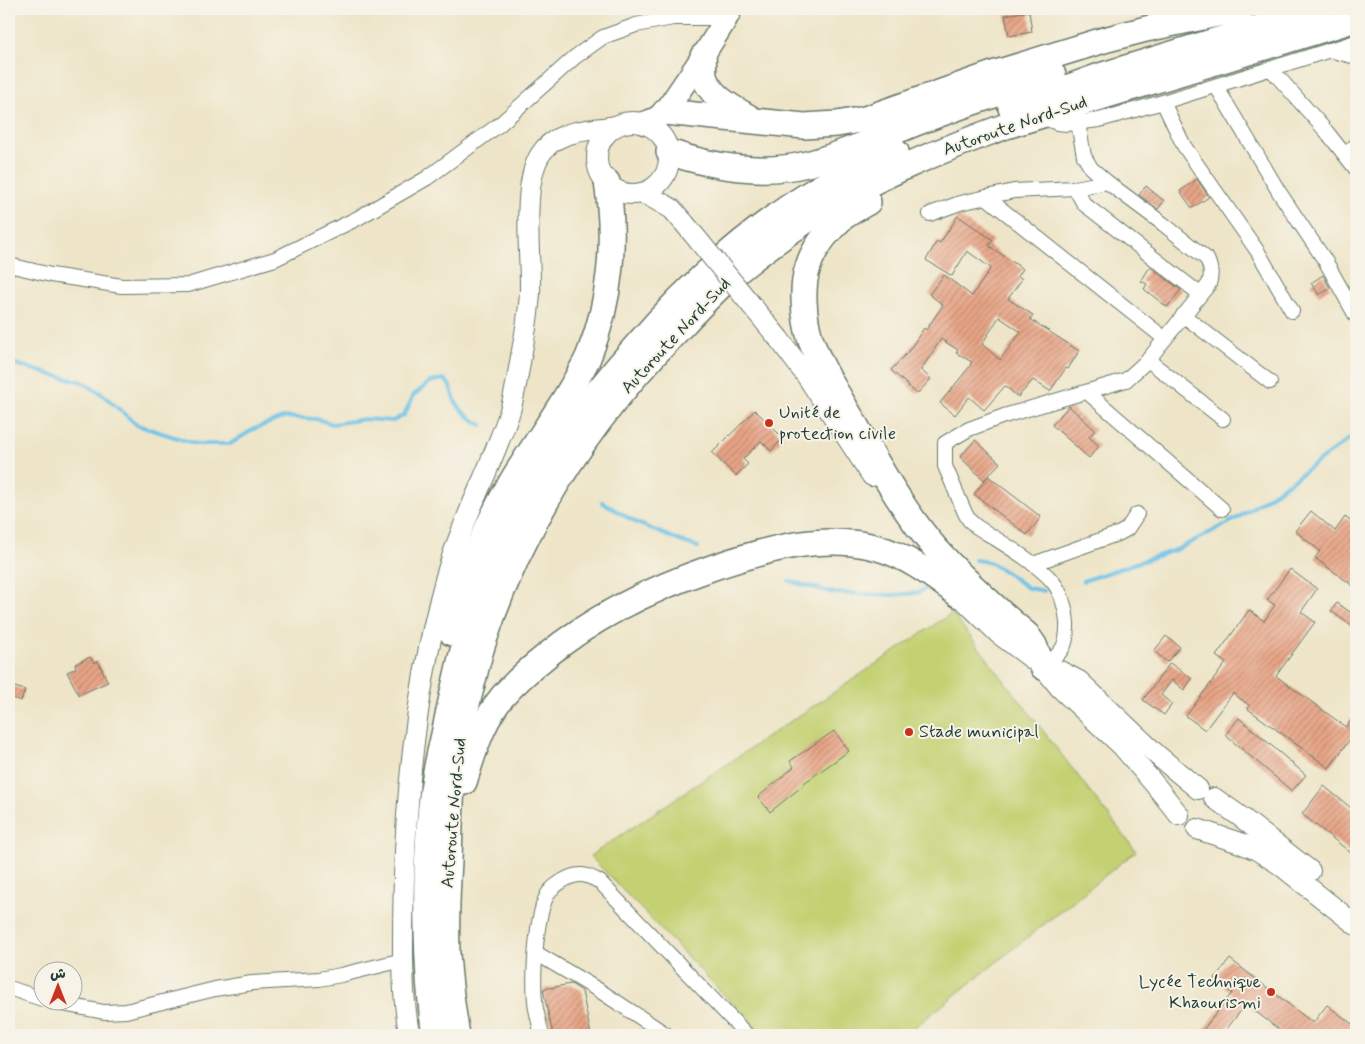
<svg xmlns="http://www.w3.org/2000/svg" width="1365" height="1044" viewBox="0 0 1365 1044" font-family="Mynerve,'Playpen Sans Arabic',sans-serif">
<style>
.green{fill:#c4d173;stroke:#728754}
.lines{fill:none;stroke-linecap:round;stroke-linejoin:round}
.stream{stroke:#6ac2e7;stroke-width:4}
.building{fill:url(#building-hatch);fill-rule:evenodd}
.street-casing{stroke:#677868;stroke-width:16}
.secondary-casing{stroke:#677868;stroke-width:22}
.primary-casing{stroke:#677868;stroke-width:25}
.highway-casing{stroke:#677868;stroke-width:28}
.street{stroke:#fff;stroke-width:14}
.secondary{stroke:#fff;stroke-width:20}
.primary{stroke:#fff;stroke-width:22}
.highway{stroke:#fff;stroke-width:25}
.secondary-bridge-casing{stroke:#677868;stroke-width:22;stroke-linecap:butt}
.secondary-bridge{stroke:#fff;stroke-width:20}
.poi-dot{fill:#c8321e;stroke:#f7f3e8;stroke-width:2}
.labels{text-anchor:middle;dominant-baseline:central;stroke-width:4;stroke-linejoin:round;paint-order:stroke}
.street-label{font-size:18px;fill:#1f3d34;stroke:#f7f3e8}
.poi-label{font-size:18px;fill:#1f3d34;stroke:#f7f3e8;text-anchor:start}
</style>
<defs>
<pattern id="building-hatch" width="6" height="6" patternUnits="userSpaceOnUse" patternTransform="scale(1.25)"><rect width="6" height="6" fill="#e8a486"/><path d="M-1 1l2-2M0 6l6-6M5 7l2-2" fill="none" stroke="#bb876e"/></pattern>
</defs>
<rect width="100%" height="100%" fill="#f7f3e8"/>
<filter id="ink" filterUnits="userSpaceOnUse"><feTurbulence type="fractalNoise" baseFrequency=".02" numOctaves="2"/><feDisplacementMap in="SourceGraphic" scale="10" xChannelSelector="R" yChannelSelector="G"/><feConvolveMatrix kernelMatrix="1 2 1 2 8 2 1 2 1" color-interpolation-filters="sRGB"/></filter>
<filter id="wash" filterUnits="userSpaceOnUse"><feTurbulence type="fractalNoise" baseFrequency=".0096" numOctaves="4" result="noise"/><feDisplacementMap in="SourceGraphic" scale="20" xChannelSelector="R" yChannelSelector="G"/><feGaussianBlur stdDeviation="1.12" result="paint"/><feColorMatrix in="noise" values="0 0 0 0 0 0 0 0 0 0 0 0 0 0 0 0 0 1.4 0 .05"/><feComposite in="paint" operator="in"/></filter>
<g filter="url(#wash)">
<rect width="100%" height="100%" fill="#eee5c8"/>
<!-- green -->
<path class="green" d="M952,613L1136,851L905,1035H763L590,856Z"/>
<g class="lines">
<!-- stream -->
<g class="stream">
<path d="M9,362L52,375L83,382L103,395L137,425L196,444H230L254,429L285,417L316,419L333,424L365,419L393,421L404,415L414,395L430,382L444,379C454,387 450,394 457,404C463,414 472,419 482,425"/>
<path d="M602,502L637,523L680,541L698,547"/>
<path d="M975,560L989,562L1007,573L1028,588L1044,591"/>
<path d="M789,581L834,593L893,595L917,593L931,586"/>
<path d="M1083,581L1178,549L1236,519L1290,482L1356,434"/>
</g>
</g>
<g id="blocks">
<!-- building -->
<g class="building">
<path d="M1029,11L1032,32L1009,36L1005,15Z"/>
<path d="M1197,179L1209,197L1192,208L1180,191Z"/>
<path d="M1146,186L1164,201L1158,209L1139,195Z"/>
<path d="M958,216L993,240L989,246L1023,269L1018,276L1022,279L1008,299L1033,315L1030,319L1079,351L1068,369L1066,368L1050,391L1033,380L1018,397L1005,386L984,410L969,397L955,415L940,403L971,365L970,364L972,362L956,353L958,350L941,339L921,370L931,379L917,394L891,370L908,352L924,328L926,330L943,305L929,294L944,275L972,296L991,268L967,251L952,276L926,260L937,241L940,243ZM999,317L1021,332L1000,360L982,344Z"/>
<path d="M1150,267L1181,290L1167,307L1144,289L1147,284L1141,281Z"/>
<path d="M1323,275L1330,288L1319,295L1311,283Z"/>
<path d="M1069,406L1095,430L1089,437L1099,446L1089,458L1052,425Z"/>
<path d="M755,410L783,438L771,451L761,441L743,459L748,464L736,476L712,453Z"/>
<path d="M975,440L1000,463L984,480L960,457Z"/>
<path d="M988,476L1041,517L1027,535L974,494Z"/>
<path d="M1311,511L1335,531L1345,517L1356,525V588L1315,558L1320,551L1295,531Z"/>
<path d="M1290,569L1317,589L1301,612L1315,622L1276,676L1346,727L1356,713V731L1329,768L1248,709L1250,706L1233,693L1205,730L1186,716L1226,663L1216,656L1249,610L1264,621L1275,605L1267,600Z"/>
<path d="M1337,603L1356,616V629L1331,611Z"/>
<path d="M1166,636L1180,647L1167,662L1154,651Z"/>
<path d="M90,657L94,663L98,661L108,682L79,695L67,672L76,668L75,664Z"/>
<path d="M1170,663L1192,679L1184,690L1172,680L1161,695L1172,704L1164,715L1143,700Z"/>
<path d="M11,686L25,690L21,701L9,697Z"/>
<path d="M1239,718L1306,775L1292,791L1225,735Z"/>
<path d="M834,731L849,751L804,783L805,784L770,812L758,797L794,767L790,761Z"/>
<path d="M1324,786L1356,812V857L1302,814Z"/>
<path d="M1230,959L1313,1023L1327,1005L1356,1027V1035H1286L1246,1004L1222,1035H1199L1232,993L1214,979Z"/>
<path d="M571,984L582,991L591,1035H553L543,989Z"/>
</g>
</g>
</g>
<g filter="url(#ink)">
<use href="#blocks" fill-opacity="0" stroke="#677868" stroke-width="1"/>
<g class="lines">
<!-- street casing -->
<g class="street-casing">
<g id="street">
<path d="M1329,50L1356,57"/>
<path d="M1271,69L1326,131L1356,169"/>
<path d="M1216,86L1279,192L1326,262L1356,316"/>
<path d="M1163,102L1184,146L1258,252L1292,311"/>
<path d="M1040,116L1057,123L1067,124L1099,120L1163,102L1356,42"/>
<path d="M1345,155L1356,145"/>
<path d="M1075,188L1084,204L1200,294"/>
<path d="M986,197L1164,338"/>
<path d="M930,214L960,203L1014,191L1075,188L1107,182"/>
<path d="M9,265L51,275L122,286L188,285L275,259L358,218L427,178L500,124L575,57L603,37L636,25L673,18H713L723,24"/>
<path d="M1183,315L1270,382"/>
<path d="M1148,360L1223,419"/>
<path d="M1087,392L1222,509"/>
<path d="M1033,564L1120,533L1127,529L1137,514"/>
<path d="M1043,667C1062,653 1068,646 1067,622C1066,608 1061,592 1053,582C1036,562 999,541 977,527L969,520L965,513L945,466V443L969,429L1004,416L1126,380L1148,360L1209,284C1212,274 1211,268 1207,259L1162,223L1107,182L1091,168L1084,156L1078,123"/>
<path d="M536,953L600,991L667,1035"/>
<path d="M9,988L42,999"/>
<path d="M52,1002L104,1012L126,1011L215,989L252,983L319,979L341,975L403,960"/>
<path d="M542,1035C540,1027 538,1018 536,1009C532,983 535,913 549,892C553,887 559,883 564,880C578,872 586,874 600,882L747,1035"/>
</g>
</g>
<!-- secondary casing -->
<g class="secondary-casing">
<g id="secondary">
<circle cx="633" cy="158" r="36"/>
<path d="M641,193L651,197L672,209L685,224"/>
<path d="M779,339L808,378L872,476"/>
<path d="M951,584L959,595L999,634L1043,667L1060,688L1122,746L1156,786L1179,815"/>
<path d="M1043,667L1062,672L1079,681L1157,755L1198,789"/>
<path d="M1214,798L1241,817L1310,871"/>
<path d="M1197,829L1240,843L1257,850L1279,864L1356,925"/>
<path d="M409,1035C407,1021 405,1006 404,991C402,953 403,915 404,877C407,777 419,676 445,580C461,522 490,470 509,414C515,395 518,375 521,356C525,335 529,313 530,292C531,255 521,187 540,155C556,129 588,131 615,126"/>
</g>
</g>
<!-- primary casing -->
<g class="primary-casing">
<path id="primary" d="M644,123L655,119L665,112L703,56L723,24L731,9"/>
</g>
<!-- highway casing -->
<g class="highway-casing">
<g id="highway">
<path d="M703,56C704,62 703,69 704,76C710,97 733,108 750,118"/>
<path d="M1011,108L1100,76L1320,9"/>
<path d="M665,112L804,126L837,124L865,119L993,74L1104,40L1146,29L1241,9"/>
<path d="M669,152C712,167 763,175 807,164C847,154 883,135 921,121C964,104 1009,90 1053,75"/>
<path d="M868,202C859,207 850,212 842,218C828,231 813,249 808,267C801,287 804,319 810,338C820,367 837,393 852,419C877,463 902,510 936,549C964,580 995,608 1027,635L1034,645L1043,667"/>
<path d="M452,633C455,620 458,606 462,592C475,554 491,516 512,481C533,446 557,414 577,378C581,370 586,363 589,355C611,301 616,239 607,182"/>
<path d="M464,782C474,751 482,721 503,696C516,681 530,669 545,657C595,615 653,588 714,567C767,549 822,533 878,548C909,557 933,576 959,595"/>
<path d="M435,1035C427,982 426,928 427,874C428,844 429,813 434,783C437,762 443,741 447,720C456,678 465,636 480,595C487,577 495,559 504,541C539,470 583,405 636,346C687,287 746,232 814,191C840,175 868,164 896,152"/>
<path d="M457,1035C452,1008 449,981 447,954C446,923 447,892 449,861C450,830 450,799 454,768C458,741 464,715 471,688C475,673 478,658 483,643C521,526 588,422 674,334C691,316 708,297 727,280C755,256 785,234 816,214C876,176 939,151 1006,126L1356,19"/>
</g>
</g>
<!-- street -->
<use href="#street" class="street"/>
<!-- secondary -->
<use href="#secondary" class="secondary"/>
<!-- primary -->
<use href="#primary" class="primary"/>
<!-- highway -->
<use href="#highway" class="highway"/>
<!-- secondary-bridge casing -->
<g class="secondary-bridge-casing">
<path id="secondary-bridge" d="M685,224L779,339"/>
</g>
<!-- secondary-bridge -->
<use href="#secondary-bridge" class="secondary-bridge"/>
</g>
</g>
<!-- markers -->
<g class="poi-dot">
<circle cx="769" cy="423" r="5"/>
<circle cx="909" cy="732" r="5"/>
<circle cx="1271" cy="992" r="5"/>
</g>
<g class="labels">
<!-- street labels -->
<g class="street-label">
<text transform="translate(1015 126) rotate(-19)">Autoroute Nord-Sud</text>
<text transform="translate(676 336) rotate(-47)">Autoroute Nord-Sud</text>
<text transform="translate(454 813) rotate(-85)">Autoroute Nord-Sud</text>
</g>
<!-- poi labels -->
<g class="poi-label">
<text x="779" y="413">Unité de<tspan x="779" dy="21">protection civile</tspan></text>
<text x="919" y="732">Stade municipal</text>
<text x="1261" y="982" text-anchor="end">Lycée Technique<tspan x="1261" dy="21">Khaourismi</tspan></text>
</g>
</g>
<!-- margin -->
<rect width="1365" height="1044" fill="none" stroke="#f7f3e8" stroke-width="30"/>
<!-- north arrow -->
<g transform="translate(58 986)"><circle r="24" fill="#f7f3e8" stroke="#a1aaa0"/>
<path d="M0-4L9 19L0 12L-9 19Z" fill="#c8321e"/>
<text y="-8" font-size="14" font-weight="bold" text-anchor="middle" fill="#1f3d34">ش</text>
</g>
</svg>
